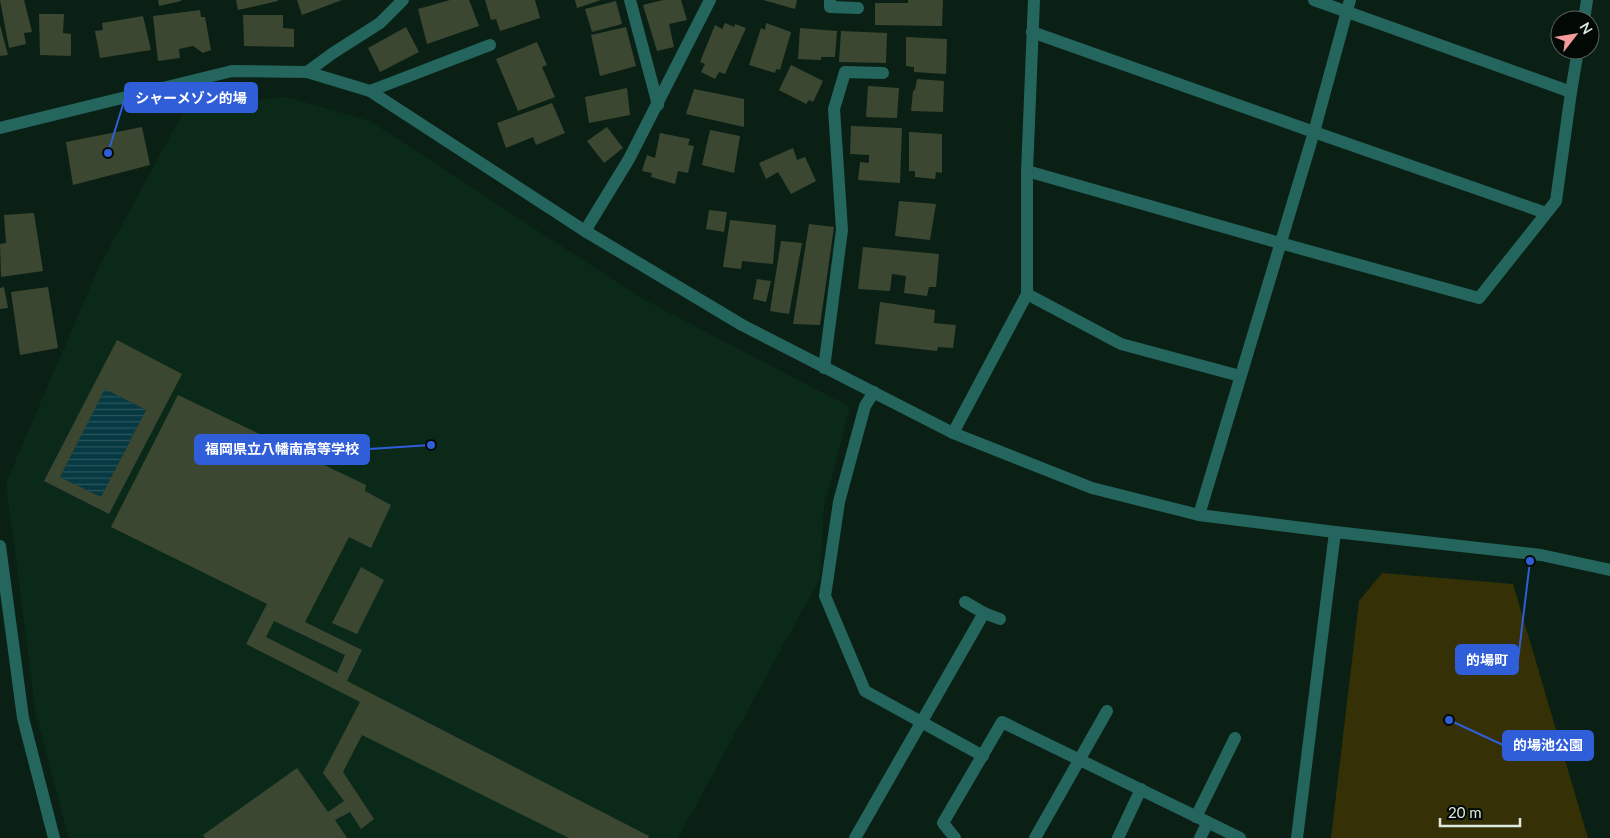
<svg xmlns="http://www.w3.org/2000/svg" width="1610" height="838" viewBox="0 0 1610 838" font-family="Lato,'Noto Sans JP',sans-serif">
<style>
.built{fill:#0b2919}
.green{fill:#353005}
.water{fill:url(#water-rules)}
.building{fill:#3c4732;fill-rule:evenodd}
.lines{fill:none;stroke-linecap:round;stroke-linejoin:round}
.minor{stroke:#24655e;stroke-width:12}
.leader{fill:none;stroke:#305ed9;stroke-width:2}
.callout-dot{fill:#305ed9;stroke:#020804;stroke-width:2}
.callout{fill:#305ed9;stroke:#305ed9;stroke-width:2}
.callout-label{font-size:14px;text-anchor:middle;font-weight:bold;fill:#fff}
</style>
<defs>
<pattern id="water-rules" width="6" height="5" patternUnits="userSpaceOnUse" patternTransform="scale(1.25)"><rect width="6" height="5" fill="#063942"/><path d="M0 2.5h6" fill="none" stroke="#2a565d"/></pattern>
</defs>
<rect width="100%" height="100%" fill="#0a2014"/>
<!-- built -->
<path class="built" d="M286,97L370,121L641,298L850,407L824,506L820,578L678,838H69L36,715L6,483L98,269L186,107Z"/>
<!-- green -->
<path class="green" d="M1382,573L1513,584L1588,838H1331L1359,601Z"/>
<!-- water -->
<path class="water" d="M105,389L146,410L101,497L60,477Z"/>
<!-- building -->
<g class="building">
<path d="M0,0H24L32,32L24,33L26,44L9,48Z"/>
<path d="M158,0H181V1L159,6Z"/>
<path d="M236,0H278V1L238,10Z"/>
<path d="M297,0H342L302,15Z"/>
<path d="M450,0H469L479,26L427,44L418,9Z"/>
<path d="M485,0H535L540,18L500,31L496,19L491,20Z"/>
<path d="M575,0H601L577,8Z"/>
<path d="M663,0H681L687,20L669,24L674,47L657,51L643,5Z"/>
<path d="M763,0H797L795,9Z"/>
<path d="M908,0H943L942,26L875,25V3H908Z"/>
<path d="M616,1L622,24L592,32L585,9Z"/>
<path d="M200,10L201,17H205L211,50L203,53L193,46L179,49L180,58L158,61L153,16Z"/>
<path d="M39,14H64L63,33L71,34V56L40,55Z"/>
<path d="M243,15H283V28L294,29V47L244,46Z"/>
<path d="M143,16L151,50L100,58L95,31L103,30L102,23Z"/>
<path d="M725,23L734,27L735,24L746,28L725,74L719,72L715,79L701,72L705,64L700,62L715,25L722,29Z"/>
<path d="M766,23L791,32L780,70L776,69L775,73L749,65L761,28L765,30Z"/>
<path d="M0,25L8,55L0,56Z"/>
<path d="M406,27L419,52L380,72L368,48Z"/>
<path d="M626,27L636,66L600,76L591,35Z"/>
<path d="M800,28L837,31L835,57H821V60L798,59Z"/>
<path d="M841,31L887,33L886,63L839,62Z"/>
<path d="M906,37L947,39L946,74L914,72V67L906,66Z"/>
<path d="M537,42L547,65L542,67L555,97L518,111L496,59Z"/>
<path d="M791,65L823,81L813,102L809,100L806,104L779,90Z"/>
<path d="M917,79L944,81L943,112L911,111L913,91L915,90Z"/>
<path d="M868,86L899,88L897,118L866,117Z"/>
<path d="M627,88L630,115L589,123L585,97Z"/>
<path d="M694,89L744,99V127L686,114Z"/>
<path d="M552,103L565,133L536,145L533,137L506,148L497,123Z"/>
<path d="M851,126L902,128L900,183L858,180L860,162L869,163V155L850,154Z"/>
<path d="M142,127L150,165L73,185L66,142Z"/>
<path d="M607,127L623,148L604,163L587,141Z"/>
<path d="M710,130L740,136L734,173L702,165Z"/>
<path d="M909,132L942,134V173L936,172L935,179L915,177V171H909Z"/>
<path d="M660,133L690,139L688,145L694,146L688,173L678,171L675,184L651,177L652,173L642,171L647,155L655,158Z"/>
<path d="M793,148L797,160L805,157L816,181L791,194L778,172L766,179L759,163Z"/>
<path d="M899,201L936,204L930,240L895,236Z"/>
<path d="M709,210L727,212L724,232L706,229Z"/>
<path d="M34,213L43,271L1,277L0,244L6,243L4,215Z"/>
<path d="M730,220L776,225L773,264L742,261L741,269L723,267Z"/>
<path d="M809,224L834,227L820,325L793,324Z"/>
<path d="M781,241L802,243L789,314L770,311Z"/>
<path d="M863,247L939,254L936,287H929L927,296L904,293L906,276L892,274L890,291L858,289Z"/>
<path d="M757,279L771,281L766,302L753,299Z"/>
<path d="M4,287L8,308L0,309V288Z"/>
<path d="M48,287L58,348L20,355L11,292Z"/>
<path d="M880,302L935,310L934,323L956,325L953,348L938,347L937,351L875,344Z"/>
<path d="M117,340L182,374L109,514L44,481ZM105,389L146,410L101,497L60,477Z"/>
<path d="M178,395L366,485L365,491L391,505L371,548L349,537L305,622L362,650L347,681L649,836L648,838H569L362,735L343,772L374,819L361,829L350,812L335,820L347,838H205L203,835L297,768L328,812L344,801L323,773L360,702L246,644L267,604L111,527ZM274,621L345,655L337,673L266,637Z"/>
<path d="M361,567L384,580L357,634L332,623Z"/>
</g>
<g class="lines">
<!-- minor -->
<g class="minor">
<path d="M630,0L658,105"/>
<path d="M830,0V7L858,8"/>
<path d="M1314,0L1571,92"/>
<path d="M1584,20L1587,0"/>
<path d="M1032,32L1314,132L1546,213"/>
<path d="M307,72L333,53L380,23L403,0"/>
<path d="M370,91L490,45"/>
<path d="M0,128L232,71L307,72L370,91L585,231L742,325L953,433L1092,488L1199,515L1335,532L1541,555L1610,570"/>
<path d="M1027,171L1280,243L1479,298L1556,201L1571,92L1578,50"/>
<path d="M585,231L629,159L710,0"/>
<path d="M1027,294L1121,344L1240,376"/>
<path d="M824,368L842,230L834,109L845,72L883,73"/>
<path d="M874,392L865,406L839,502L825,596L865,691L983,756"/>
<path d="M953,433L1027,294V171L1034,0"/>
<path d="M1199,515L1314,132L1350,0"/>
<path d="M0,546L23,718L54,838"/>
<path d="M965,602L984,613L1000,619"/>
<path d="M1196,817L1235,738"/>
<path d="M855,838L984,613"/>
<path d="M955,838L943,823L1002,722L1240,838"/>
<path d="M1035,838L1107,711"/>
<path d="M1118,838L1141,789"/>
<path d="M1200,838L1208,822"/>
<path d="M1297,838L1335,532"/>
</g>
</g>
<!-- callouts -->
<path class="leader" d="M108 153L125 98M431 445L369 449M1530 561L1518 660M1449 720L1503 745"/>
<g class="callout-dot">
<circle cx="108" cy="153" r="5"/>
<circle cx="431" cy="445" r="5"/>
<circle cx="1530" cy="561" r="5"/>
<circle cx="1449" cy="720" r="5"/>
</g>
<g class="callout">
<rect x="125" y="83" width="132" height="29" rx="5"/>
<rect x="195" y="435" width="174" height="29" rx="5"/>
<rect x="1456" y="645" width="62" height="29" rx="5"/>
<rect x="1503" y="731" width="90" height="29" rx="5"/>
</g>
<g class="callout-label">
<text x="191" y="103">シャーメゾン的場</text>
<text x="282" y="454">福岡県立八幡南高等学校</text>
<text x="1487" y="665">的場町</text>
<text x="1548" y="750">的場池公園</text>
</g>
<!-- north arrow -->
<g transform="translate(1575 35) rotate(59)"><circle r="24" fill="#020804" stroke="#59625c"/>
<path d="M0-4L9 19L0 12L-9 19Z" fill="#f59b9b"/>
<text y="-8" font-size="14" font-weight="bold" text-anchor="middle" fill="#dbe9e0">N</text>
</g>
<!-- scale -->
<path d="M1440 818v8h80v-8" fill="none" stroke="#dbe9e0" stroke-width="2.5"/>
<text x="1448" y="818" font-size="15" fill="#dbe9e0" stroke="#020804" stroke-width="4" paint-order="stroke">20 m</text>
</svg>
